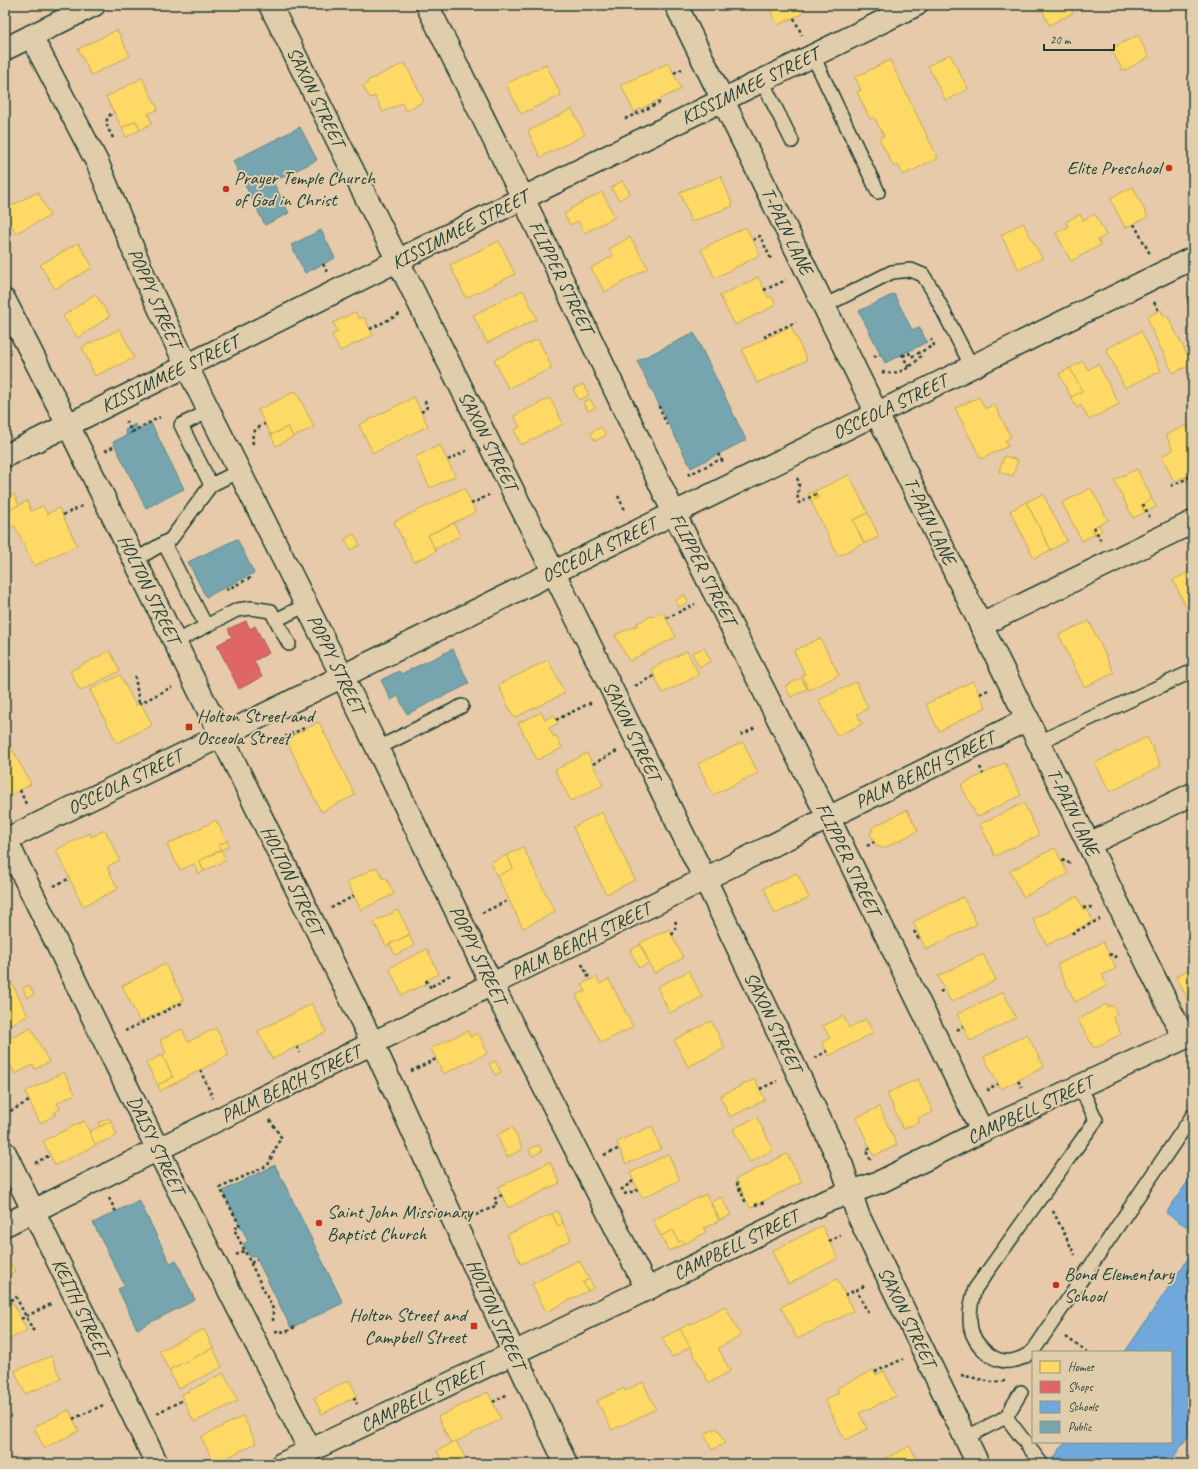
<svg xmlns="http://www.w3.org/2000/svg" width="1198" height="1469" viewBox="0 0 1198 1469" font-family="Caveat,sans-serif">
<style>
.homes{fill:#ffd966;stroke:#bcaa57}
.shops{fill:#e06666;stroke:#a65a57}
.schools{fill:#6fa8dc;stroke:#5788aa}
.public{fill:#76a5af;stroke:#5c868a}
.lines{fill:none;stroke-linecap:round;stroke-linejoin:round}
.service-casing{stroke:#1f3d34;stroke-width:16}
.minor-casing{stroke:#1f3d34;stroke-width:25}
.tertiary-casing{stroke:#1f3d34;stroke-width:25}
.path{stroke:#1f3d34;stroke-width:2.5;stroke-dasharray:3 3;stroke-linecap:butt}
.service{stroke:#e0cdab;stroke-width:13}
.minor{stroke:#e0cdab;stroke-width:22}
.tertiary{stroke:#e0cdab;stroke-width:22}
.poi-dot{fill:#c8321e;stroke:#e0cdab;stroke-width:1.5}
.labels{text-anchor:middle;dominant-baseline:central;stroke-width:4;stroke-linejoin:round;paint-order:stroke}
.street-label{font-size:19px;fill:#1f3d34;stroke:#e0cdab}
.poi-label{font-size:19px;fill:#1f3d34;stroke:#e0cdab;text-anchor:start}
</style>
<rect width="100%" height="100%" fill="#e6caa9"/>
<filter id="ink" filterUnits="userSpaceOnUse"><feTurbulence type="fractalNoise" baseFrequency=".025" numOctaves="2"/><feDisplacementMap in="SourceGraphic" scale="8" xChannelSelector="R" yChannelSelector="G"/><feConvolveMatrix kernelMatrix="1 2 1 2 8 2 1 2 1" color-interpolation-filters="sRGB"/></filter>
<g filter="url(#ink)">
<!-- homes -->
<g class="homes">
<path d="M768,5H798L802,14L777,25Z"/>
<path d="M1040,5H1070L1073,13L1049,25Z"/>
<path d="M117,30L130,56L91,75L78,49Z"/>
<path d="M1138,35L1149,57L1123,71L1111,49Z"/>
<path d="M950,54L968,89L946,101L928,66Z"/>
<path d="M890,60L938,158L903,175L898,165L894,167L879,138L884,136L874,117L870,119L857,92L861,90L855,77Z"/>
<path d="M405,63L424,101L406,111L402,103L383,112L375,96L370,98L363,86L368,83L367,81Z"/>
<path d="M669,63L681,89L634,112L621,85Z"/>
<path d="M546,64L561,95L521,114L506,84Z"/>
<path d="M142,78L158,109L148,114L152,123L140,130L136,121L122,128L106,97Z"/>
<path d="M572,109L585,135L540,157L528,131Z"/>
<path d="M136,121L140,130L126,137L122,128Z"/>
<path d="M721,176L733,206L691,222L680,192Z"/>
<path d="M622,181L630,193L619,200L611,188Z"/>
<path d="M1133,187L1148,217L1125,228L1110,198Z"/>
<path d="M38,192L50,216L16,233L5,212V209Z"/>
<path d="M602,192L615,217L584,233L578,221L570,225L564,214L571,210L570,209Z"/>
<path d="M1080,214L1083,220L1095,214L1106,235L1098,240L1101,245L1071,261L1056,233L1068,227L1066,222Z"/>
<path d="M1023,223L1042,258L1019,270L1001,235Z"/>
<path d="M746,227L760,255L715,278L701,249Z"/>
<path d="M630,237L648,268L605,292L591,268L613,256L609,249Z"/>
<path d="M499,241L515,274L466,298L450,265Z"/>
<path d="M78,243L93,267L55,289L40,265Z"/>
<path d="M758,277L768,297L771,296L776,305L735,325L720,296Z"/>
<path d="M523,290L537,319L487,343L473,315Z"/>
<path d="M95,294L110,316L78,338L63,316Z"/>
<path d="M1161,310L1164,317L1167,315L1192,364L1173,373L1149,324L1150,323L1147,317Z"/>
<path d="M355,312L359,319L364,317L373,335L340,351L332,335L338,332L333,323Z"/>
<path d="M791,326L807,360L757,383L742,350Z"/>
<path d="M120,329L134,358L95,376L82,347Z"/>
<path d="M1141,331L1161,371L1125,388L1106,349Z"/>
<path d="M538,339L552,368L508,388L494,360Z"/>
<path d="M1083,361L1088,370L1098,364L1119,404L1089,420L1081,405L1077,408L1071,397L1082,391L1070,368Z"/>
<path d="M1070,368L1082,391L1071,397L1059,374Z"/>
<path d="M583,384L589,395L579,400L573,389Z"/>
<path d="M296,391L314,427L293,437L288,427L271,435L258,410Z"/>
<path d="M414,397L428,426L373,453L359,425Z"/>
<path d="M979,397L985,409L994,404L1011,437L1005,440L1008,446L981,459L955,408Z"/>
<path d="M550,398L563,424L521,445L514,430L520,427L514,416Z"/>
<path d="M590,399L595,408L588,411L583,402Z"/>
<path d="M1187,425L1193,438V473L1174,482L1162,456L1173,450L1166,435Z"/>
<path d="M288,427L293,437L276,446L271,435Z"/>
<path d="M601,427L606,435L595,441L590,433Z"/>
<path d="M440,445L455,476L430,488L415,457Z"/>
<path d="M1004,456L1018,460L1013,476L999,472Z"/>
<path d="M1137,469L1152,499L1141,505L1145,512L1133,518L1114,480Z"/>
<path d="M1193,473V480L1188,483L1185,477Z"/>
<path d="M849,475L868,513L853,520L864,543L838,556L811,501L818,498L815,491Z"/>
<path d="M464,488L476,512L428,535L436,552L414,562L394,522Z"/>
<path d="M1091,488L1108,520L1092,528L1095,534L1082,541L1062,503Z"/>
<path d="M815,491L818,498L811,501L808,494Z"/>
<path d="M14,494L19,505L5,512V498Z"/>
<path d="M1043,494L1067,541L1051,550L1026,502Z"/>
<path d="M1152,499L1156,507L1145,512L1141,505Z"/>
<path d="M27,501L31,511L43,506L47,514L59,508L77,545L34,566L15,526L10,528L5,518V512Z"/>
<path d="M1026,502L1051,550L1034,558L1010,511Z"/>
<path d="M868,513L879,537L864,543L853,520Z"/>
<path d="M454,523L460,536L435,549L428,535Z"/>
<path d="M1099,525L1102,531L1095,534L1092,528Z"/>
<path d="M354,534L360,545L351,550L345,539Z"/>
<path d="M1193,570V621L1173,580Z"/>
<path d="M685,595L688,602L679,607L675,600Z"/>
<path d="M663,612L676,637L629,661L615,635L638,625L637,623L651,616L652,617Z"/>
<path d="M1089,621L1114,673L1084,687L1059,635Z"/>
<path d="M820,638L839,675L809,690L802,676L805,674L794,651Z"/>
<path d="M704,648L711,661L699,667L692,653Z"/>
<path d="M110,651L120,671L80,691L70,671Z"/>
<path d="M687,651L699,675L663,693L651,669Z"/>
<path d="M548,660L565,693L514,718L498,685Z"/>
<path d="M120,675L136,706L141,703L152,725L117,743L90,690Z"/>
<path d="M801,678L807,689L791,697L785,686Z"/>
<path d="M973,681L986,707L939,731L926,704Z"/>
<path d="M856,682L868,708L857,714L862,724L837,736L819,700Z"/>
<path d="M542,712L545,720L554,715L558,723L549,728L554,737L556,735L562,748L537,760L518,723Z"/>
<path d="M319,722L355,795L321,812L286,739Z"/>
<path d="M5,730L10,739L5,742Z"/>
<path d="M1147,737L1161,766L1110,792L1095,763Z"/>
<path d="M743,742L758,773L713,795L698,764Z"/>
<path d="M9,743L31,784L6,798L5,745Z"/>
<path d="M587,753L603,785L571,801L555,770Z"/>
<path d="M1005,763L1021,795L977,817L961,785Z"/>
<path d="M1024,803L1039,835L995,856L980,824Z"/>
<path d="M907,810L918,831L882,849L880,846L877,847L870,833L873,831L871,828Z"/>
<path d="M602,812L635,880L606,894L573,827Z"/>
<path d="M216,820L227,841L218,845L221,850L199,861L204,871L199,874L194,864L180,870L167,845Z"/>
<path d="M105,830L120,860L107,867L118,889L83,906L56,850L90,833L91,837Z"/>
<path d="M227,841L229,846L221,850L218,845Z"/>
<path d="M523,847L555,912L523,928L497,876L513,868L507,855Z"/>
<path d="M1055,848L1068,874L1023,897L1010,871Z"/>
<path d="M221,850L226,860L204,871L199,861Z"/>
<path d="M507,855L513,868L497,876L491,862Z"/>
<path d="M377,867L383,879L386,878L394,894L361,910L347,882Z"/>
<path d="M797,873L809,898L775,914L764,888Z"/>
<path d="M1077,896L1084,910L1087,909L1093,921L1047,945L1033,919Z"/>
<path d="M963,897L977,924L926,950L913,922Z"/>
<path d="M398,910L410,934L386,946L374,922Z"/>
<path d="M669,929L683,958L654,973L640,943Z"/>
<path d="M409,935L414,946L395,955L390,944Z"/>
<path d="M1103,942L1116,968L1102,975L1107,986L1075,1002L1057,965Z"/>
<path d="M640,945L649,963L639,968L630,950Z"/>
<path d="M427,949L439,974L425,981L426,984L402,995L389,968Z"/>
<path d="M983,954L996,980L951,1002L938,976Z"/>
<path d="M165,964L184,1000L140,1022L122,986Z"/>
<path d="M1193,967V997L1188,1000L1176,976Z"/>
<path d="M689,971L702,997L670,1013L657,987Z"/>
<path d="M9,977L28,1016L5,1027V979Z"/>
<path d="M596,977L600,984L609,979L633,1027L601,1043L576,995L586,991L582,984Z"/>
<path d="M29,985L34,994L27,998L23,988Z"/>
<path d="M1003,992L1016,1018L970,1041L957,1014Z"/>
<path d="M312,1004L326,1032L272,1059L258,1031Z"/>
<path d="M1106,1004L1108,1007L1112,1005L1118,1014L1113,1017L1121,1034L1094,1048L1078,1020Z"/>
<path d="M843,1016L849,1028L866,1019L873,1033L829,1056L822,1042L830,1038L823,1026Z"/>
<path d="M711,1021L725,1048L688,1067L674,1040Z"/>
<path d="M31,1028L49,1062L35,1069L33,1065L15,1074L5,1055V1040L13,1035L14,1037Z"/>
<path d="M216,1028L229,1055L160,1091L158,1085L173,1077L162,1055L166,1053L160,1040L182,1029L188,1042Z"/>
<path d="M468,1031L470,1037L478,1033L488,1053L443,1074L431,1048Z"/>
<path d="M1027,1034L1044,1067L1001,1089L984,1057Z"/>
<path d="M162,1055L173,1077L158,1085L146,1063Z"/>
<path d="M495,1061L501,1072L495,1075L489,1064Z"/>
<path d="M64,1072L75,1094L57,1103L60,1109L54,1113L55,1115L40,1123L25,1092Z"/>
<path d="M755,1079L765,1100L730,1117L720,1096Z"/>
<path d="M918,1079L933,1112L918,1118L920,1122L903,1129L887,1093Z"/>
<path d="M879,1107L897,1145L874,1156L856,1118Z"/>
<path d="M757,1117L773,1150L750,1162L733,1129Z"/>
<path d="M109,1118L111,1121L100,1126L98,1123Z"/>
<path d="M84,1121L96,1145L55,1165L43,1141Z"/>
<path d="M111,1121L117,1135L96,1145L89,1132Z"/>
<path d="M652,1126L661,1149L626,1164L617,1142Z"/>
<path d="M512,1127L523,1149L507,1157L497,1135Z"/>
<path d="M539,1145L542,1151L532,1156L529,1149Z"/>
<path d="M668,1154L680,1180L642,1198L630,1173Z"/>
<path d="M787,1154L802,1182L750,1208L736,1179Z"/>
<path d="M550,1162L560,1183L508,1208L498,1187Z"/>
<path d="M706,1194L719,1221L704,1228L706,1232L684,1244L682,1240L679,1243L673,1230L661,1236L653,1220Z"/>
<path d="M721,1197L731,1215L720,1220L711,1202Z"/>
<path d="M557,1211L563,1223L558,1226L552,1214Z"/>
<path d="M552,1214L558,1226L563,1223L571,1240L521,1264L507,1235Z"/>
<path d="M822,1226L838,1258L788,1284L772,1251Z"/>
<path d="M673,1230L679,1243L682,1240L684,1244L669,1251L661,1236Z"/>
<path d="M8,1260L15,1271L8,1276L12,1283L5,1287V1262Z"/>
<path d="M579,1260L589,1279L583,1282L588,1291L546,1312L532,1284Z"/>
<path d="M589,1279L594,1288L588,1291L583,1282Z"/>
<path d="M837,1279L853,1311L797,1339L781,1307Z"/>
<path d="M12,1302L27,1330L5,1342V1306Z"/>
<path d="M725,1306L741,1336L718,1348L730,1371L709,1383L680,1329L690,1323V1325Z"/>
<path d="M204,1329L213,1348L169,1370L159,1351Z"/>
<path d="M680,1329L690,1347L672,1357L662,1338Z"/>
<path d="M213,1348L222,1367L178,1389L169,1370Z"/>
<path d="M51,1356L61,1379L25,1394L15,1371Z"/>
<path d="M873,1370L876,1375L884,1371L896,1396L859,1413L867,1429L845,1440L825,1400L839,1393L837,1388Z"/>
<path d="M224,1373L238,1401L194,1422L181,1395Z"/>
<path d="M349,1380L357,1396L322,1414L314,1398Z"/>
<path d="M643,1382L656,1409L612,1430L597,1401L624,1388L625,1391Z"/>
<path d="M488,1392L501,1419L451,1444L438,1417Z"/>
<path d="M69,1410L79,1431L44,1448L34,1427Z"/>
<path d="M243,1416L256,1443L215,1464L201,1437Z"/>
<path d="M717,1428L725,1443L712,1450L704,1434Z"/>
<path d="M456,1441L466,1459L456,1464H444L437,1451Z"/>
<path d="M910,1446L919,1464H874Z"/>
</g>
<!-- shops -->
<g class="shops">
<path d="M1193,299V313L1187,302Z"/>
<path d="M246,621L250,629L255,626L269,653L254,661L262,677L239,689L217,645L232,637L228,629Z"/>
</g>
<!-- schools -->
<g class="schools">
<path d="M1193,1174V1231L1166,1213Z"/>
<path d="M1193,1251V1429L1169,1464H1050L1065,1442H1171V1352H1125Z"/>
</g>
<!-- public -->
<g class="public">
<path d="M300,127L317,160L273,182L289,213L265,225L233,161Z"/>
<path d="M321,230L335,258L305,273L291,245Z"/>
<path d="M894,294L912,330L919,327L927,342L885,363L859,311Z"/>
<path d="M694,333L746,440L691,468L637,361Z"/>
<path d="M151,423L184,489L146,508L113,442Z"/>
<path d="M135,424L138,430L127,435L125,430Z"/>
<path d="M237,539L254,573L206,597L188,562Z"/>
<path d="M453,649L469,684L407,714L398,696L391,700L381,680L399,671L401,674Z"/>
<path d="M275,1165L343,1303L291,1328L255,1255L250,1257L243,1244L248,1241L223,1191Z"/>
<path d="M139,1200L170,1263L176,1260L195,1300L137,1329L118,1289L125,1286L93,1223Z"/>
</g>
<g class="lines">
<!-- service casing -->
<g class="service-casing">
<g id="service">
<path d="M813,56L878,192"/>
<path d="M762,81L792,141"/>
<path d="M824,306L892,272L911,270L923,275L933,291L972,367"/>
<path d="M209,411L181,425L211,485L239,471"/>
<path d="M164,543L206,626"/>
<path d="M135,560L171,539L211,485"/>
<path d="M276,620L306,605"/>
<path d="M175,642L237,610L251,608L271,611L289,644"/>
<path d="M1039,742L1193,671"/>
<path d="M378,748L462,706"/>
<path d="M1080,1086L1096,1120L975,1289C971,1302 968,1315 971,1329C974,1343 990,1360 1005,1361C1015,1362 1025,1357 1033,1351L1193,1115"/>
<path d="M1021,1392L1006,1417L1041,1463"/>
<path d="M965,1438L1006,1417"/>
</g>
</g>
<!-- minor casing -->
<g class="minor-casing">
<g id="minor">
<path d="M270,5L583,631L705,879L842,1166L858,1215L978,1464"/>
<path d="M427,5L523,198L674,513L829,819L982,1131"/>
<path d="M676,5L1184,1038"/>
<path d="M31,36L98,164L145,278L187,367L351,694L492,985L647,1289"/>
<path d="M5,49L94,5"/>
<path d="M5,301L68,425L507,206L916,5"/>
<path d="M981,625L1193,522"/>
<path d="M5,838L158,1150L310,1450"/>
<path d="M5,840L221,736"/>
<path d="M1089,844L1193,794"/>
<path d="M5,1153L157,1464"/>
<path d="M5,1225L1028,719"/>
<path d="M282,1464L647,1289L824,1202L882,1181L982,1131L1193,1034"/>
</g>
</g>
<!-- tertiary casing -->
<g class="tertiary-casing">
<g id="tertiary">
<path d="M5,456L68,425L373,1044L514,1353L566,1464"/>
<path d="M221,736L1193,258"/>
</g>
</g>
<!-- path -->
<g class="path">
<path d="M849,5H850"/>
<path d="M794,18L802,35"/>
<path d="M674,73L682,69"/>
<path d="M625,119L659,103L658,101"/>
<path d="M113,138C108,128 101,120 114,112"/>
<path d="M1134,224L1150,254"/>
<path d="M753,240L760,236L771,259"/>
<path d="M323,264L327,272"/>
<path d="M764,290L786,280"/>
<path d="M1187,299L1193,296"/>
<path d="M1154,302L1159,311"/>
<path d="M370,329L400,314"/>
<path d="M766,338L765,336L796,322"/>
<path d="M902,354L909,368"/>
<path d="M903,356L909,353L911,357L934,345L931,339"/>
<path d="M874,357L880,354"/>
<path d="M882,372C898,376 911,368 921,356"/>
<path d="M660,407H659L667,425"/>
<path d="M421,412L425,410L427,407L425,401"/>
<path d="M126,421L132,433"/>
<path d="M132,432L160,417"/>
<path d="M253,444C251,432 255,429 265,424"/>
<path d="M105,451L115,446"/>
<path d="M718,454L724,464"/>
<path d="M448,460L468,450"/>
<path d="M688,475L721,459"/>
<path d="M1189,475L1193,483"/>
<path d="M797,478C802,487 795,494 799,503L816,494"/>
<path d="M1171,486L1190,477"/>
<path d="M618,496L626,512"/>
<path d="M471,504L489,495"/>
<path d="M1143,504L1150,518"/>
<path d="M63,515L82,506"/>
<path d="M1094,527L1101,541"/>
<path d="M226,590L250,578L248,576"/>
<path d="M667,618L695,604"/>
<path d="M135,676L139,703"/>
<path d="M635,686L654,676"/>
<path d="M980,694L988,690"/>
<path d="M139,704L172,687"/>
<path d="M556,720L592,702"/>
<path d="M741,735L757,727"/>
<path d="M285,737L304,728V730"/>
<path d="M593,764L617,751"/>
<path d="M980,767L983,774"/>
<path d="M20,790L26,804"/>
<path d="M867,846L874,842"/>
<path d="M1062,861L1065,860L1072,865"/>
<path d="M54,886L70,878"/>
<path d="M331,908L354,896"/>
<path d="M1083,908L1090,907L1094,910"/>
<path d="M482,913L509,900"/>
<path d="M914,931L918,938L920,937"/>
<path d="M1072,932L1073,933L1100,919"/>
<path d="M672,935L675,930L676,918"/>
<path d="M1109,955L1112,954L1118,959"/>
<path d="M582,964L590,980"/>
<path d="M426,980L432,990"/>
<path d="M432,986L450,975"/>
<path d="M940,992L945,989"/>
<path d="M957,1030L963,1026"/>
<path d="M125,1031L184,1002"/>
<path d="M297,1047L300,1053"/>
<path d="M815,1058L827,1051"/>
<path d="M200,1070L213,1098"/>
<path d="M411,1071L436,1059"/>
<path d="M1018,1081L1022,1087"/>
<path d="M760,1089L777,1081"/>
<path d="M989,1091L988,1089L998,1084"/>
<path d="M5,1114L29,1101"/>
<path d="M270,1120L281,1137L268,1165L220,1188L240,1226L234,1229L273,1309V1324"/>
<path d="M870,1148L866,1151L871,1161"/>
<path d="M604,1155L620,1148"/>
<path d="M35,1163L50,1155"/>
<path d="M738,1183L737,1184L746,1203"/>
<path d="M621,1190L633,1181"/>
<path d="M624,1194L638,1190"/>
<path d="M109,1198L116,1212"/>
<path d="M755,1205L765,1202"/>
<path d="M1053,1211L1075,1255"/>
<path d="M476,1215L497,1205L494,1199L502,1195"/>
<path d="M829,1241L841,1235"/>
<path d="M236,1255L246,1250"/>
<path d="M251,1263L257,1259"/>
<path d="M856,1289L868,1313"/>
<path d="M845,1295L866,1285"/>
<path d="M5,1303L16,1297L34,1332"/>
<path d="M21,1319L53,1303"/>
<path d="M275,1331L286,1332L295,1327"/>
<path d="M1066,1337L1087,1352"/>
<path d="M875,1372L903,1359"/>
<path d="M961,1375L992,1382L1005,1381"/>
<path d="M354,1397L357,1404"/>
<path d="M493,1402L508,1394"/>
<path d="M157,1413L183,1400"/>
<path d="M73,1419L103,1405"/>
</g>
<!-- service -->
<use href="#service" class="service"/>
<!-- minor -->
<use href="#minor" class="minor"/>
<!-- tertiary -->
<use href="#tertiary" class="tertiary"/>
</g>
</g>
<!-- markers -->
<g class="poi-dot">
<circle cx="1169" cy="168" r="4"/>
<circle cx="226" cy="189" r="4"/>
<rect x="185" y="723" width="8" height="8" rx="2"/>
<circle cx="319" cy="1223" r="4"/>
<circle cx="1056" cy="1285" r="4"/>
<rect x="470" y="1322" width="8" height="8" rx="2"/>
</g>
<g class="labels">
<!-- street labels -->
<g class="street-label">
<text transform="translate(750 86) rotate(-26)">KISSIMMEE STREET</text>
<text transform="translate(316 97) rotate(64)">SAXON STREET</text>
<text transform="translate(460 230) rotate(-27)">KISSIMMEE STREET</text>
<text transform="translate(787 231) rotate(64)">T-PAIN LANE</text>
<text transform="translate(561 277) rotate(64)">FLIPPER STREET</text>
<text transform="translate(155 298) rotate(66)">POPPY STREET</text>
<text transform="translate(170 374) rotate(-26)">KISSIMMEE STREET</text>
<text transform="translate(890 407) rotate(-26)">OSCEOLA STREET</text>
<text transform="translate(488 441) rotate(63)">SAXON STREET</text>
<text transform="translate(930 521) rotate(64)">T-PAIN LANE</text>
<text transform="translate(599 550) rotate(-26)">OSCEOLA STREET</text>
<text transform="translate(703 569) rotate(63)">FLIPPER STREET</text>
<text transform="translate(149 589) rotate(64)">HOLTON STREET</text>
<text transform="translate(336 664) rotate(64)">POPPY STREET</text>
<text transform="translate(632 731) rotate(64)">SAXON STREET</text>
<text transform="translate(925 770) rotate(-26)">PALM BEACH STREET</text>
<text transform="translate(125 782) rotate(-26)">OSCEOLA STREET</text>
<text transform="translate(1073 812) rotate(64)">T-PAIN LANE</text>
<text transform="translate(848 859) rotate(64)">FLIPPER STREET</text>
<text transform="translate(292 880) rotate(64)">HOLTON STREET</text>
<text transform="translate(581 941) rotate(-26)">PALM BEACH STREET</text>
<text transform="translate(478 955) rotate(64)">POPPY STREET</text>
<text transform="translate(773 1022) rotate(64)">SAXON STREET</text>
<text transform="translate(291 1084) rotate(-26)">PALM BEACH STREET</text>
<text transform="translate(1030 1110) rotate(-25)">CAMPBELL STREET</text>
<text transform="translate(156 1145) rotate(64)">DAISY STREET</text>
<text transform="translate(736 1245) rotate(-26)">CAMPBELL STREET</text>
<text transform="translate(81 1308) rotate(64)">KEITH STREET</text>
<text transform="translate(496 1314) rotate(66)">HOLTON STREET</text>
<text transform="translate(907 1317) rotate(64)">SAXON STREET</text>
<text transform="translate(423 1397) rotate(-26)">CAMPBELL STREET</text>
</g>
<!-- poi labels -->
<g class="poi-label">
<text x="1161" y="168" text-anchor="end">Elite Preschool</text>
<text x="234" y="178">Prayer Temple Church<tspan x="234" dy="22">of God in Christ</tspan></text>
<text x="197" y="716">Holton Street and<tspan x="197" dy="22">Osceola Street</tspan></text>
<text x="327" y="1212">Saint John Missionary<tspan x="327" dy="22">Baptist Church</tspan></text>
<text x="1064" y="1274">Bond Elementary<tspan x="1064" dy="22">School</tspan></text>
<text x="466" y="1315" text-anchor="end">Holton Street and<tspan x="466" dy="22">Campbell Street</tspan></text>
</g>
</g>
<!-- margin -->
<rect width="1198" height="1469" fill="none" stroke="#e0cdab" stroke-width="20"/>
<rect x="10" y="10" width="1178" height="1449" fill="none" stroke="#1f3d34" stroke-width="1.5" filter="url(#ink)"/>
<!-- legend -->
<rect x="1032" y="1351" width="140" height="92" fill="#e0cdab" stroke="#93937b"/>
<rect x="1040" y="1361" width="20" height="12" fill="#ffd966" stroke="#93937b"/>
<text x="1068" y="1371" font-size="12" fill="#1f3d34">Homes</text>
<rect x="1040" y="1381" width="20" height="12" fill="#e06666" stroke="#93937b"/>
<text x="1068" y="1391" font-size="12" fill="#1f3d34">Shops</text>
<rect x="1040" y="1401" width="20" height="12" fill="#6fa8dc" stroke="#93937b"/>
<text x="1068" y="1411" font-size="12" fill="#1f3d34">Schools</text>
<rect x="1040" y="1421" width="20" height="12" fill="#76a5af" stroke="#93937b"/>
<text x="1068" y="1431" font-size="12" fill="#1f3d34">Public</text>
<!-- scale -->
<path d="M1044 44v6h70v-6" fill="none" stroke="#1f3d34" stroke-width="2"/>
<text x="1050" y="44" font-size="12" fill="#1f3d34" stroke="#e0cdab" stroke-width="3" paint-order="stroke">20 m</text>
</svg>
